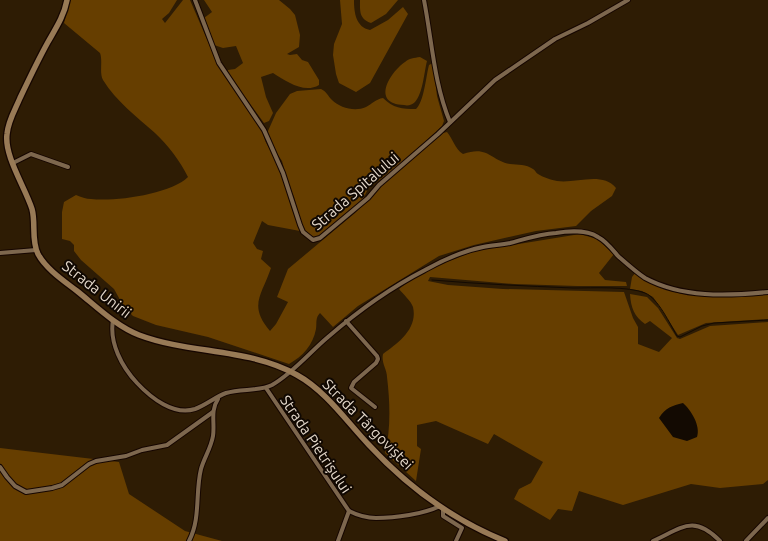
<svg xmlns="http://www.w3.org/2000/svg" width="768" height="541" viewBox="0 0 768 541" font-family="Ubuntu,sans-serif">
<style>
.green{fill:#663e00}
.water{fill:#130a02}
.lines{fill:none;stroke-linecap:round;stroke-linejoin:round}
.stream{stroke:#130a02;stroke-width:1}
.street-casing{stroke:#160600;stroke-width:6}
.secondary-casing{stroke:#160600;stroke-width:8}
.street{stroke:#7d674e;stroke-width:4}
.secondary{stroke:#987a56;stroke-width:5.5}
.labels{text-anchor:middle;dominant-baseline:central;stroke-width:4;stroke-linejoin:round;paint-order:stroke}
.street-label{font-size:15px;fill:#e5d9cb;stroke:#100802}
</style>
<rect width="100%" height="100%" fill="#2e1c04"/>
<!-- green -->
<g class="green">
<path d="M70,0H177L169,13L162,19L165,23L183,0H190L218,65L263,132C264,145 275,154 279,167C286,188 291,209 300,230V231L268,225L262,221L253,243L257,249L263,251L261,259L271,268C262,295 248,305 270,331L276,324L288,302L277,297L288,269L355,213L381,186L443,133L447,132C453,139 455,149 463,154C488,145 490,160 510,164C518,165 526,164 533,169C535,170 536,173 538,174C542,177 552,180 557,181C575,184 602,171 616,188L612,196L591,211L576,226L536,231L474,245L439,256L358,306L333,327L320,313C315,318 317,323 316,329C313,345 303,356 289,364L208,337L156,325L133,316L124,307L114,289L81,260L74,251V245L70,241L62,239V212L64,202L76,195C81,197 86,199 91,199C115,202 171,194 188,177C180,161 168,145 155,133C137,117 116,101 103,80C99,73 103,61 100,53L64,23Z"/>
<path d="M204,0H279L290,9L295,15L300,35L299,47L287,54L290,55L297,54L302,60L308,62L319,80V85C304,94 286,81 273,73L261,77L266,97L273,113L269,121L264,123L227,72L228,70L235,69L243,63L236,46L223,48L214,45L204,18L212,12Z"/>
<path d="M340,0H354C354,13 356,27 370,30L388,20L403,7L408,14L370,83L356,92L339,83L336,74L333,55L334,44L342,24Z"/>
<path d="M360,0H398L386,14L371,23C359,19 360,11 360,0Z"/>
<path d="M420,57L427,61C424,73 423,93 415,102C412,105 408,106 404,105C371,104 389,73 405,62C409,58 414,58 420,57Z"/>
<path d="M433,63L437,96L444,121L442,126L402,163L368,189L362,201L321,235L314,237L306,233L302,227L294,197L289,186L282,161L272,146L268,136V131L276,113L290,94L297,91L321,89C326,91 328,96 332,100C340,108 355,112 366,107C372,104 376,99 383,98C393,108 402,109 416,109C424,102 426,76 429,65Z"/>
<path d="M580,234L597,239L614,254L599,273L605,280L626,282L627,286H577L514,284L430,277L428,281L448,285L503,289L624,292L633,318L638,327V344L659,352L672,338L650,321L645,324C634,316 631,308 630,294L647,297L658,308L677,338L680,339L710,326L768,322V480L763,484L720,488L691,484L623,505L579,491L572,511L558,509L550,520L514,499L519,489L531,483L543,462L494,434L488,444L436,421L417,425V446L421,449L416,481L385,453C391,429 390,402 387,377C387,369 381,363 383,354C398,343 418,329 413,307C411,301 403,294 399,289L416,276L436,266L475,251Z"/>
<path d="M636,272L645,279L671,291L682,294L727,296L768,293V319L706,323L678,335L653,297L642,291L630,289L632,277Z"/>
<path d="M0,448L119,462L129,494L185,531L222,541H0Z"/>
</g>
<!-- water -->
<path class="water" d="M683,403C691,410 701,426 697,437L687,441L673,437L659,418C666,407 672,406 683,403Z"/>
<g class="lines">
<!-- stream -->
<path class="stream" d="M432,280C479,284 526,286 573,288C593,288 628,286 645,293C658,298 670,324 677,336L680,337L702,326L714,323L768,320"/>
<!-- street casing -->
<g class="street-casing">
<g id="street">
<path d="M195,0L219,63L264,130L283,173L300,225L303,232L313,240L320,238L368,198L379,185L438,134L495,80L555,39L588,23L628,0"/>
<path d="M424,0C432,41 434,84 450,122"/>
<path d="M13,163L31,154L68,167"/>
<path d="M0,253L36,250"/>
<path d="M113,320C109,343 122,367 137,383C151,398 174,416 195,409C206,405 215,397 226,393C241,388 258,392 272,385C293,373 310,352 328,337C358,311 390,288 425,270C443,260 463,251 483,247C492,245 501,245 510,243C525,239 540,234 556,233C568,231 587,230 598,237C606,241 612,249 618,256C626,263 636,272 645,278C682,298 727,296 768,292"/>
<path d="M346,321L377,356L378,359L376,363L354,382L351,388L375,407"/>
<path d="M266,388L349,511C357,515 367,518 376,518C395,518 424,514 440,506"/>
<path d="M0,467L7,477L15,486L26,492L52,488L62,485L89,464L96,461L126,456L142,450L167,445L213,412"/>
<path d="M443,509V516L462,528L456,541"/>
<path d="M189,541C201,518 195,493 201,469C204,458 211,448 213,436C215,423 210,411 218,399"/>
<path d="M338,541L349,511"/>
<path d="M653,541C682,528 693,514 720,541"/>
<path d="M746,541L768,518"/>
</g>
</g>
<!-- secondary casing -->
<g class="secondary-casing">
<path id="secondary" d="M67,0C64,16 56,28 48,42C38,60 29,79 20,98C15,110 8,121 7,134C4,156 25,187 32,209C36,223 31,240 38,254C46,269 64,281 77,291C97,307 116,326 139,335C189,354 250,348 297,375C326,391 347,422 369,445C407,486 453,520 505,541"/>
</g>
<!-- street -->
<use href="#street" class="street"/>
<!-- secondary -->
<use href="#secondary" class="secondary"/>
</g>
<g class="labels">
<!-- street labels -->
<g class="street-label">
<text transform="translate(355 191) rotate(-41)">Strada Spitalului</text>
<text transform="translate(97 289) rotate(38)">Strada Unirii</text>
<text transform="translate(368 424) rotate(45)">Strada Târgoviștei</text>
<text transform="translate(316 444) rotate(56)">Strada Pietrișului</text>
</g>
</g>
</svg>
